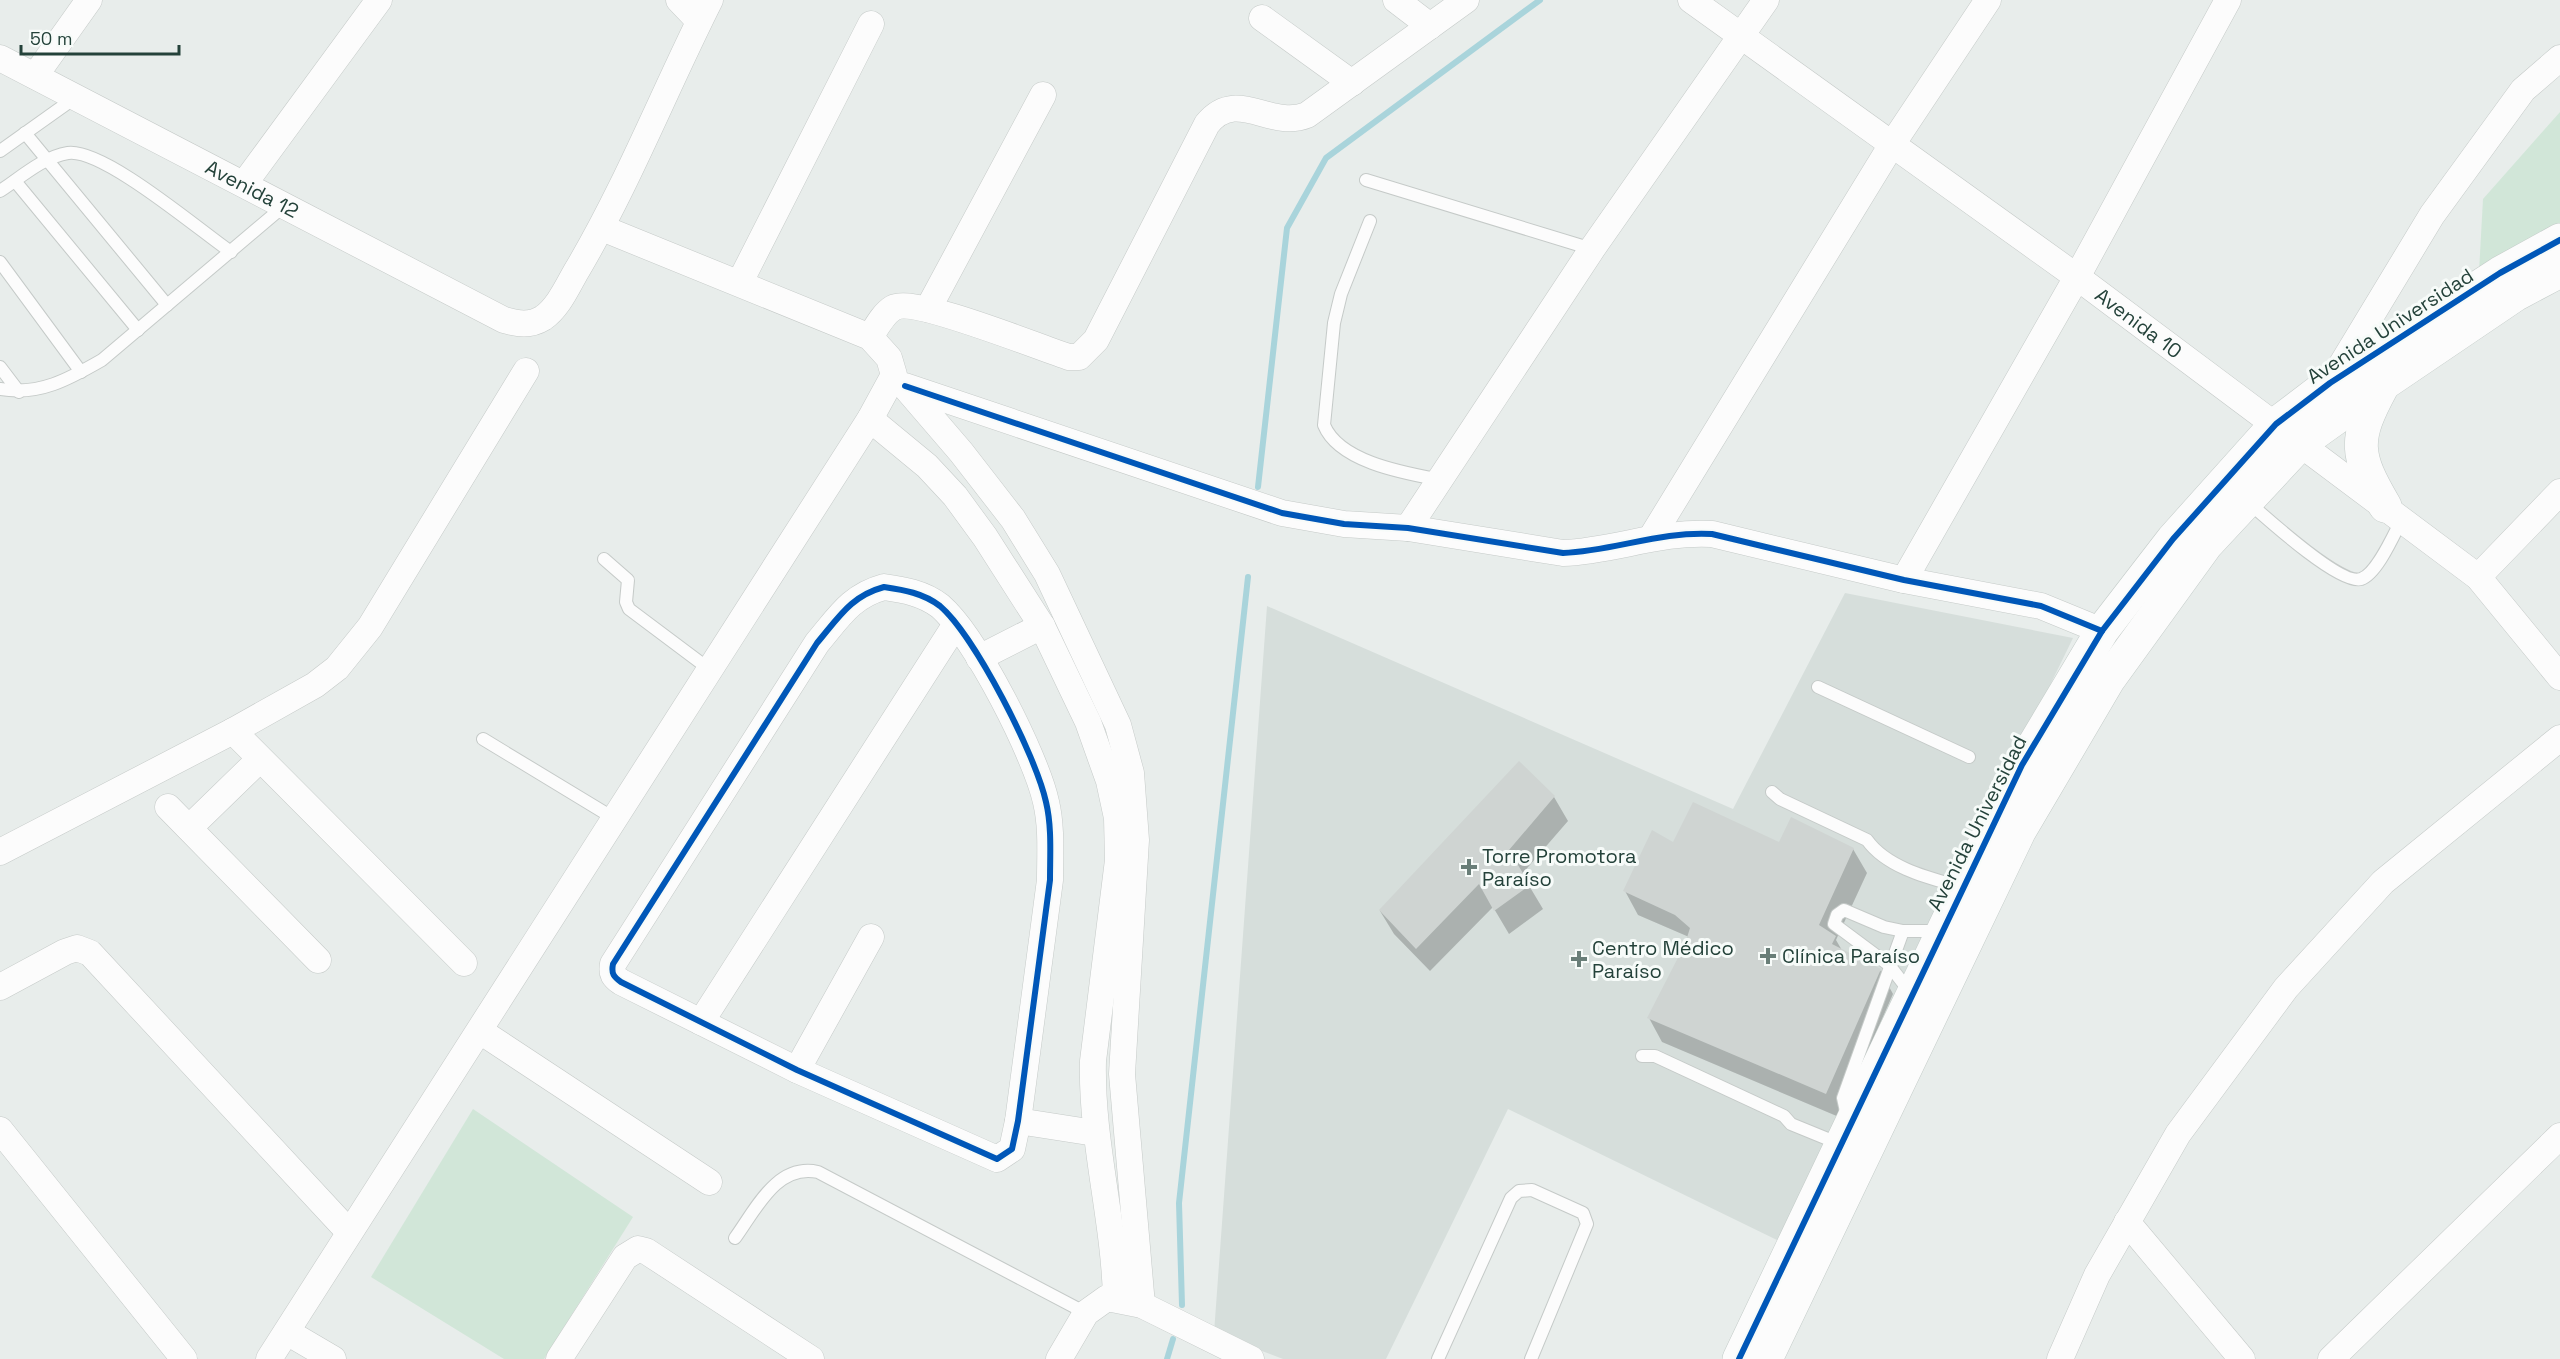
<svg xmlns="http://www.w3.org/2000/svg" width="2560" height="1359" viewBox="0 0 2560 1359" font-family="'Space Grotesk',sans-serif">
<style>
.built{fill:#d6dedb}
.green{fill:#d1e6d8}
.shadow{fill:#0003}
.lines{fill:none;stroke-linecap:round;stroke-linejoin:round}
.stream{stroke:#a9d4db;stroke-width:6}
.building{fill:#cfd4d2}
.lane-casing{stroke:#c5cac8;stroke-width:14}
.street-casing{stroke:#c5cac8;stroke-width:27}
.secondary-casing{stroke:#c3cbc8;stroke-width:34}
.lane{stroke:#fcfcfc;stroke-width:12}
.street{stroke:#fcfcfc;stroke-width:26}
.secondary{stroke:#fcfcfc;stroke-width:33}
.cycleway-casing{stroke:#f7fbf9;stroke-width:10}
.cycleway{stroke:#0057b8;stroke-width:6}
.poi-dot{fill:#697e78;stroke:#f7fbf9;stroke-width:2}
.labels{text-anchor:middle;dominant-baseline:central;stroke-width:6;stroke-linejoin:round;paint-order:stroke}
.street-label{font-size:20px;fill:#24423a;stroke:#f7fbf9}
.poi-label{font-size:20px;fill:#24423a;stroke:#f7fbf9;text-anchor:start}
</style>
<rect width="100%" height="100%" fill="#e8edeb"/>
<!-- built -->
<path class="built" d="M1845,593L2073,638L1779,1241L1508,1109L1386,1359H1283L1214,1333L1267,606L1733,809Z"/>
<!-- green -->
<g class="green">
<path d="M2560,112V225L2479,272L2483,199Z"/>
<path d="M473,1109L633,1217L544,1359H504L371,1277Z"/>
</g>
<!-- shadow -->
<g class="shadow">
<path d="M1519,763L1554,797L1568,821L1522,874L1543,909L1509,934L1493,907L1430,971L1394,934L1380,911Z"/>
<path d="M1780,844L1853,849L1867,873L1836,940L1843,952L1880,970L1893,994L1839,1117L1662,1042L1649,1018L1689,937L1638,915L1625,891L1674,845Z"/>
</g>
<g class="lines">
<!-- stream -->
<g class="stream">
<path d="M1258,487L1287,228L1326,158L1540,0"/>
<path d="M1182,1305L1179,1203L1248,577"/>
<path d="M1167,1359L1173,1339"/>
</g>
</g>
<!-- building -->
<g class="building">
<path d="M1519,761L1555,796L1509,850L1530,885L1494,911L1479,884L1416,949L1379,910Z"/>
<path d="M1693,802L1779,842L1791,817L1854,848L1819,925L1836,936L1832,944L1881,969L1826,1094L1647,1018L1685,944L1690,928L1675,915L1623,891L1652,830L1673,842Z"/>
</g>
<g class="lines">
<!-- lane casing -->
<g class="lane-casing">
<g id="lane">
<path d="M25,133L167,305"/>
<path d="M0,151L76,97"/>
<path d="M1366,180L1592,249"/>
<path d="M15,181L138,330"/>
<path d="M0,191C20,178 43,157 68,153C103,148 199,230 231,252"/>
<path d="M1370,221L1341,294L1334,323L1324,425C1339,462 1404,473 1441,480"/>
<path d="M0,262L81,372"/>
<path d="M0,367L19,392"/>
<path d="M0,389C39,396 69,379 102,360L284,206"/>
<path d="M2247,501C2264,516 2341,586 2361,579C2377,574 2394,534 2402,519"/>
<path d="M604,559L628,580L626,602L629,609L709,669"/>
<path d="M1818,687L1969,757"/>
<path d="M483,739L615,819"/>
<path d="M1772,792L1780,799L1867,840C1887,868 1929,878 1961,887"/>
<path d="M1903,931L1884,927L1844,910L1837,915L1834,924L1889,965L1910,992"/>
<path d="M1642,1056H1655L1784,1116L1791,1124L1840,1144"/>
<path d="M1847,1116L1843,1098L1903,931H1939"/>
<path d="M735,1238C756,1209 777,1163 818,1172L1086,1313"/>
<path d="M1438,1359L1511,1198L1519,1191L1532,1190L1583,1213L1587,1224L1531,1359"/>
</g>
</g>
<!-- street casing -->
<g class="street-casing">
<g id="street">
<path d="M679,0L699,21"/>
<path d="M1396,0L1430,26"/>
<path id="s1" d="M1691,0L2077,277L2478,577L2560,677"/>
<path d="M1262,18L1352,83"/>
<path id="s2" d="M0,58L504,320C518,324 530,326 543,318C559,307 568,285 577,270C628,184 665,89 710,0"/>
<path d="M35,76L89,0"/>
<path d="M244,184L379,0"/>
<path d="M740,282L871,24"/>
<path d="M928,309L1043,95"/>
<path d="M870,337C876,328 883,314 893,308C914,296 1040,348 1069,357H1079L1096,340L1207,124C1237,87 1270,130 1307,115L1466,0"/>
<path d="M2331,382L2432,215L2523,90L2560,58"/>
<path d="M905,386L1282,513L1344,524L1408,528L1563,553C1614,551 1660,531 1712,534L1904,580L2041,606L2102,631"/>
<path d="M906,388L961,452L1013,519L1047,574L1118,725L1131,773L1136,840L1122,1074L1142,1305"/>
<path d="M870,419L927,466L955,496L985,537L1042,626L1088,722L1109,781L1117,818L1118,860L1093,1061C1091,1141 1114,1218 1116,1298"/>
<path d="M1408,528L1592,249L1766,0"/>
<path d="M1651,538L1891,146L1988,0"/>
<path d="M2478,577L2560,492"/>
<path d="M1904,580L2077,277L2228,0"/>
<path d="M884,587C904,590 923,593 940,606C975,636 1036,756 1046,802C1052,827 1050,855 1050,880L1018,1121L1012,1149L997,1159L797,1070L621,982C614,977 611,974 613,964L817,643C839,617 851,596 884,587Z"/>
<path d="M979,658L1042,626"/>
<path d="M233,731L464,963"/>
<path d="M168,807L318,960"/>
<path d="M189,828L260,759"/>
<path d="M0,852L233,731L315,685L337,668L370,627L526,371"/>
<path d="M0,987L65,952L77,948L90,953L348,1231"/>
<path d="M701,1022L956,624"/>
<path d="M480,1031L709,1182"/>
<path d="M797,1070L871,937"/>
<path d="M1018,1121L1095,1133"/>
<path d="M0,1130L184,1359"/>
<path d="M2127,1222L2242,1359"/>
<path d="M287,1332L333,1359"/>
<path d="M269,1359L870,419L894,375L889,358L870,337L602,228"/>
<path d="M559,1359L625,1257L638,1249L646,1251L811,1359"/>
<path d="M1059,1359L1086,1313L1107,1298L1142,1305L1251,1359"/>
<path d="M2060,1359L2097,1275L2178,1134L2286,988L2383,882L2560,738"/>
<path d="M2331,1359L2560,1136"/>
</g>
</g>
<!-- secondary casing -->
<g class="secondary-casing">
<g id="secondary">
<path d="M2382,387C2353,440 2355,455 2385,506"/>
<path d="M1739,1359L2022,765L2102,631L2173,539L2276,424L2330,383L2500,273L2560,240"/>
<path d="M1766,1359L2019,832L2109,679L2206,545L2301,443L2385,383L2515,295L2560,271"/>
</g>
</g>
<!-- lane -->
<use href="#lane" class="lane"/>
<!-- street -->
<use href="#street" class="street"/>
<!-- secondary -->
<use href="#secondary" class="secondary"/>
<!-- cycleway casing -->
<g class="cycleway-casing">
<g id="cycleway">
<path d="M905,386L1282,513L1344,524L1408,528L1563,553C1614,551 1660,531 1712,534L1904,580L2041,606L2102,631"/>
<path d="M884,587C904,590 923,593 940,606C975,636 1036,756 1046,802C1052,827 1050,855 1050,880L1018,1121L1012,1149L997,1159L797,1070L621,982C614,977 611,974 613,964L817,643C839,617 851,596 884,587Z"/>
<path d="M1739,1359L2022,765L2102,631L2173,539L2276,424L2330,383L2500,273L2560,240"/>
</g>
</g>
<!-- cycleway -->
<use href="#cycleway" class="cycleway"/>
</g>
<!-- markers -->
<g class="poi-dot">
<path d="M1466 858h6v6h6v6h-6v6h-6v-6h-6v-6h6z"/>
<path d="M1765 947h6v6h6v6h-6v6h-6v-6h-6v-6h6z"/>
<path d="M1576 950h6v6h6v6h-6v6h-6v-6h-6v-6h6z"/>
</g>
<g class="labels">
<!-- street labels -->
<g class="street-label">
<text stroke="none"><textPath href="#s2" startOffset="284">Avenida 12</textPath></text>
<text stroke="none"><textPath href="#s1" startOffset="552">Avenida 10</textPath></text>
<text transform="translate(2390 326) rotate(-33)">Avenida Universidad</text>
<text transform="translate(1977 823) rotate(-63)">Avenida Universidad</text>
</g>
<!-- poi labels -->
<g class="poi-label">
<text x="1482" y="856">Torre Promotora<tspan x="1482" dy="23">Paraíso</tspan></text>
<text x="1592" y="948">Centro Médico<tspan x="1592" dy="23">Paraíso</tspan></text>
<text x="1782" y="956">Clínica Paraíso</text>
</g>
</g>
<!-- scale -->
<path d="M21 45v9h158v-9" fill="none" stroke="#24423a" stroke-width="3"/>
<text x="30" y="45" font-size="18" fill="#24423a" stroke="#f7fbf9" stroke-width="4.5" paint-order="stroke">50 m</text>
</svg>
